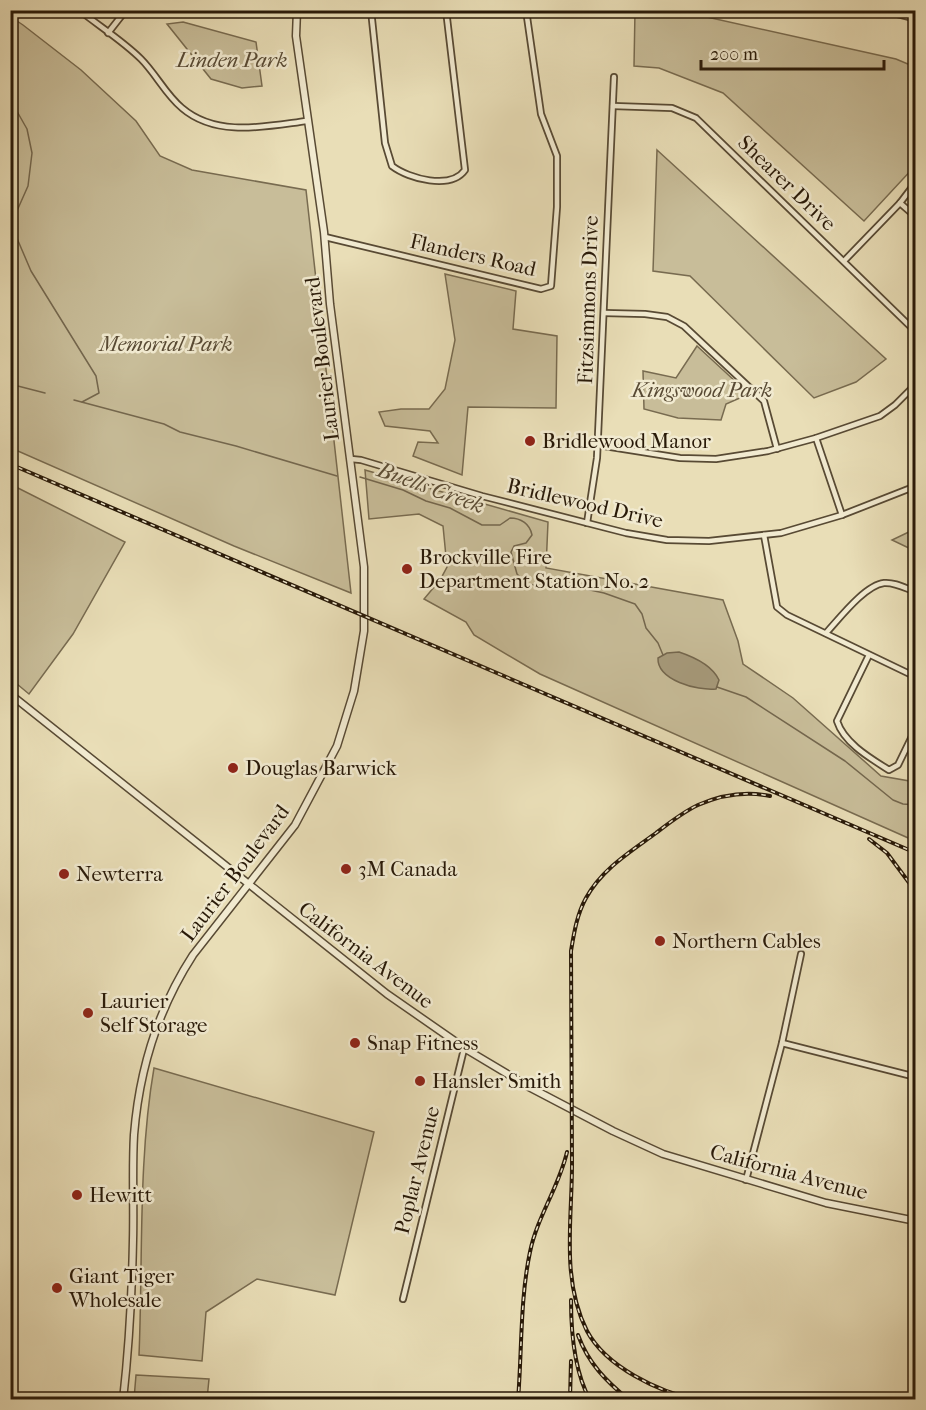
<svg xmlns="http://www.w3.org/2000/svg" width="926" height="1410" viewBox="0 0 926 1410" font-family="'IM FELL French Canon',serif">
<style>
.green{fill:#c8bd99;stroke:#786b50;stroke-width:1.5}
.water{fill:#a79b7c;stroke:#74674e;stroke-width:1.5}
.lines{fill:none;stroke-linecap:round;stroke-linejoin:round}
.stream{stroke:#74674e;stroke-width:1.5}
.minor-casing{stroke:#584a34;stroke-width:8}
.tertiary-casing{stroke:#584a34;stroke-width:9}
.minor{stroke:#f1ead0;stroke-width:4.5}
.tertiary{stroke:#f1ead0;stroke-width:6}
.rail-casing{stroke:#281908;stroke-width:4}
.rail{stroke:#f1ead0;stroke-width:1.5;stroke-dasharray:4.5;stroke-linecap:butt}
.poi-dot{fill:#8f2418;stroke:#f1ead0;stroke-width:2}
.labels{text-anchor:middle;dominant-baseline:central;stroke-width:5;stroke-linejoin:round;paint-order:stroke}
.park-label{font-size:21px;font-style:italic;fill:#584a34;stroke:#f1ead0}
.street-label{font-size:21px;fill:#281908;stroke:#f1ead0}
.poi-label{font-size:21px;fill:#281908;stroke:#f1ead0;text-anchor:start}
.water-label{font-size:22px;font-style:italic;fill:#5b4d36;stroke:#f1ead0}
</style>
<rect width="100%" height="100%" fill="#e9deb7"/>
<filter id="stains"><feTurbulence type="fractalNoise" baseFrequency=".00333" numOctaves="4"/><feColorMatrix values="0 0 0 0 .2 0 0 0 0 .09 0 0 0 0 .02 0 0 0 .5 -.17"/></filter>
<radialGradient id="worn" r=".72"><stop offset=".6" stop-color="#630" stop-opacity="0"/><stop offset="1" stop-color="#630" stop-opacity=".3"/></radialGradient>
<!-- green -->
<g class="green">
<path d="M635,11H680L896,59L915,67V166L864,221L723,93L659,68L634,66Z"/>
<path d="M11,17L23,25L81,70L136,121L160,156L192,170L306,190L351,593L234,546L11,448Z"/>
<path d="M183,22L256,42L262,86L242,88L211,79L167,24Z"/>
<path d="M657,150L886,359L856,382L814,398L690,276L653,271Z"/>
<path d="M445,274L516,291L513,329L557,336L556,408L468,407L462,475L413,456L418,442L438,443L430,431L385,426L379,412L401,409H429L445,389L455,340Z"/>
<path d="M697,346L749,394L726,404L721,420L678,418L644,409L643,371L676,378Z"/>
<path d="M365,470L548,522L546,568L723,600L738,641L743,664L793,698L881,776L915,782V841L540,674L474,635L466,622L424,599L440,580L447,567L443,526L419,514L369,519Z"/>
<path d="M10,484L125,542L73,634L29,694L11,679Z"/>
<path d="M915,529V551L892,540Z"/>
<path d="M154,1068L374,1132L335,1295L257,1279L206,1312L202,1361L139,1355C143,1261 138,1160 154,1068Z"/>
<path d="M136,1375L209,1379L207,1399H134Z"/>
</g>
<!-- water -->
<path class="water" d="M679,652C694,657 712,665 719,680L716,689C697,691 657,680 658,658L667,653Z"/>
<g class="lines">
<!-- stream -->
<g class="stream">
<path d="M10,99L27,129L32,153L28,186L16,213V236L31,271L96,376L99,393L82,402"/>
<path d="M10,384L45,393"/>
<path d="M74,400L164,424L180,432L236,446L337,476"/>
<path d="M360,477L403,490L426,501L450,508L482,525H500L510,518C521,518 530,524 532,535L526,543L514,546L511,552L517,574L526,583L537,586L558,580L576,587L604,593L635,604L642,614L646,628L658,643L663,655"/>
<path d="M717,687L746,697L845,761L893,800L903,804L916,805"/>
</g>
<!-- minor casing -->
<g class="minor-casing">
<g id="minor">
<path d="M79,10C99,26 123,41 141,59C156,74 166,95 182,108C217,138 267,126 307,121"/>
<path d="M371,10L385,143L392,166C409,179 451,190 465,170L446,10"/>
<path d="M881,10L916,19"/>
<path d="M108,33L126,10"/>
<path d="M613,106L672,108L696,118L916,332"/>
<path d="M900,203L916,217"/>
<path d="M325,237L541,289L551,286L557,207V156L541,114L526,10"/>
<path d="M844,261L900,203L916,182"/>
<path d="M604,313L645,314L667,317L684,326L764,401L777,449"/>
<path d="M816,438L842,515"/>
<path d="M598,445L680,458L716,459L768,451L816,438L880,416L895,405L916,384"/>
<path d="M351,459L361,460L482,496L626,533L667,540L709,541L781,533L842,515L916,486"/>
<path d="M587,523L597,458L614,77"/>
<path d="M764,535L777,607L787,615L916,677"/>
<path d="M826,633C839,619 865,585 884,583C895,582 905,588 916,592"/>
<path d="M869,655L837,721C844,743 870,758 889,770L898,765L916,728"/>
<path d="M782,1043L916,1077"/>
<path d="M746,1180L782,1043L801,954"/>
<path d="M403,1299L464,1049"/>
</g>
</g>
<!-- tertiary casing -->
<g class="tertiary-casing">
<g id="tertiary">
<path d="M10,694L387,994L469,1051L529,1087L613,1131L663,1154L826,1203L916,1221"/>
<path d="M10,1396L27,1400"/>
<path d="M123,1400C129,1347 132,1293 133,1240C134,1205 132,1170 134,1135C139,1072 158,1009 193,955L295,825L337,746L354,691L364,631V567L330,304L324,232L296,36L297,10"/>
</g>
</g>
<!-- minor -->
<use href="#minor" class="minor"/>
<!-- tertiary -->
<use href="#tertiary" class="tertiary"/>
<!-- rail casing -->
<g class="rail-casing">
<g id="rail">
<path d="M10,464L916,853"/>
<path d="M869,839L887,853L916,892"/>
<path d="M571,1300C571,1333 574,1371 590,1400"/>
<path d="M578,1335C588,1363 606,1381 629,1400"/>
<path d="M518,1400C522,1351 520,1299 530,1252C537,1217 559,1187 567,1152"/>
<path d="M570,1400L571,1361"/>
<path d="M697,1400C659,1392 606,1367 587,1331C561,1280 572,1220 572,1165C572,1094 571,1022 571,951C574,933 577,914 586,898C602,869 630,852 656,833C669,823 683,812 698,805C721,795 746,791 770,796"/>
</g>
</g>
<!-- rail -->
<use href="#rail" class="rail"/>
</g>
<!-- markers -->
<g class="poi-dot">
<circle cx="530" cy="441" r="6"/>
<circle cx="407" cy="569" r="6"/>
<circle cx="233" cy="768" r="6"/>
<circle cx="346" cy="869" r="6"/>
<circle cx="64" cy="874" r="6"/>
<circle cx="660" cy="941" r="6"/>
<circle cx="88" cy="1013" r="6"/>
<circle cx="355" cy="1043" r="6"/>
<circle cx="420" cy="1081" r="6"/>
<circle cx="77" cy="1195" r="6"/>
<circle cx="57" cy="1288" r="6"/>
</g>
<g class="labels">
<!-- park labels -->
<g class="park-label">
<text x="232" y="60">Linden Park</text>
<text x="166" y="344">Memorial Park</text>
<text x="702" y="390">Kingswood Park</text>
</g>
<!-- street labels -->
<g class="street-label">
<text transform="translate(787 183) rotate(44)">Shearer Drive</text>
<text transform="translate(473 255) rotate(13)">Flanders Road</text>
<text transform="translate(588 300) rotate(-88)">Fitzsimmons Drive</text>
<text transform="translate(322 359) rotate(-97)">Laurier Boulevard</text>
<text transform="translate(585 503) rotate(13)">Bridlewood Drive</text>
<text transform="translate(235 873) rotate(-53)">Laurier Boulevard</text>
<text transform="translate(366 955) rotate(37)">California Avenue</text>
<text transform="translate(417 1170) rotate(-76)">Poplar Avenue</text>
<text transform="translate(789 1172) rotate(15)">California Avenue</text>
</g>
<!-- poi labels -->
<g class="poi-label">
<text x="542" y="441">Bridlewood Manor</text>
<text x="419" y="557">Brockville Fire<tspan x="419" dy="24">Department Station No. 2</tspan></text>
<text x="245" y="768">Douglas Barwick</text>
<text x="358" y="869">3M Canada</text>
<text x="76" y="874">Newterra</text>
<text x="672" y="941">Northern Cables</text>
<text x="100" y="1001">Laurier<tspan x="100" dy="24">Self Storage</tspan></text>
<text x="367" y="1043">Snap Fitness</text>
<text x="432" y="1081">Hansler Smith</text>
<text x="89" y="1195">Hewitt</text>
<text x="69" y="1276">Giant Tiger<tspan x="69" dy="24">Wholesale</tspan></text>
</g>
<!-- water labels -->
<g class="water-label">
<text transform="translate(431 488) rotate(20)">Buells Creek</text>
</g>
</g>
<!-- margin -->
<rect width="926" height="1410" fill="none" stroke="#e9deb7" stroke-width="36"/>
<rect x="12" y="12" width="902" height="1386" fill="none" stroke="#281908" stroke-width="3"/>
<rect x="18" y="18" width="890" height="1374" fill="none" stroke="#281908" stroke-width="1.5"/>
<!-- scale -->
<path d="M701 60v9h183v-9" fill="none" stroke="#281908" stroke-width="3"/>
<text x="710" y="60" font-size="18" fill="#281908" stroke="#f1ead0" stroke-width="4.5" paint-order="stroke">200 m</text>
<rect width="100%" height="100%" filter="url(#stains)"/>
<rect width="100%" height="100%" fill="url(#worn)"/>
</svg>
